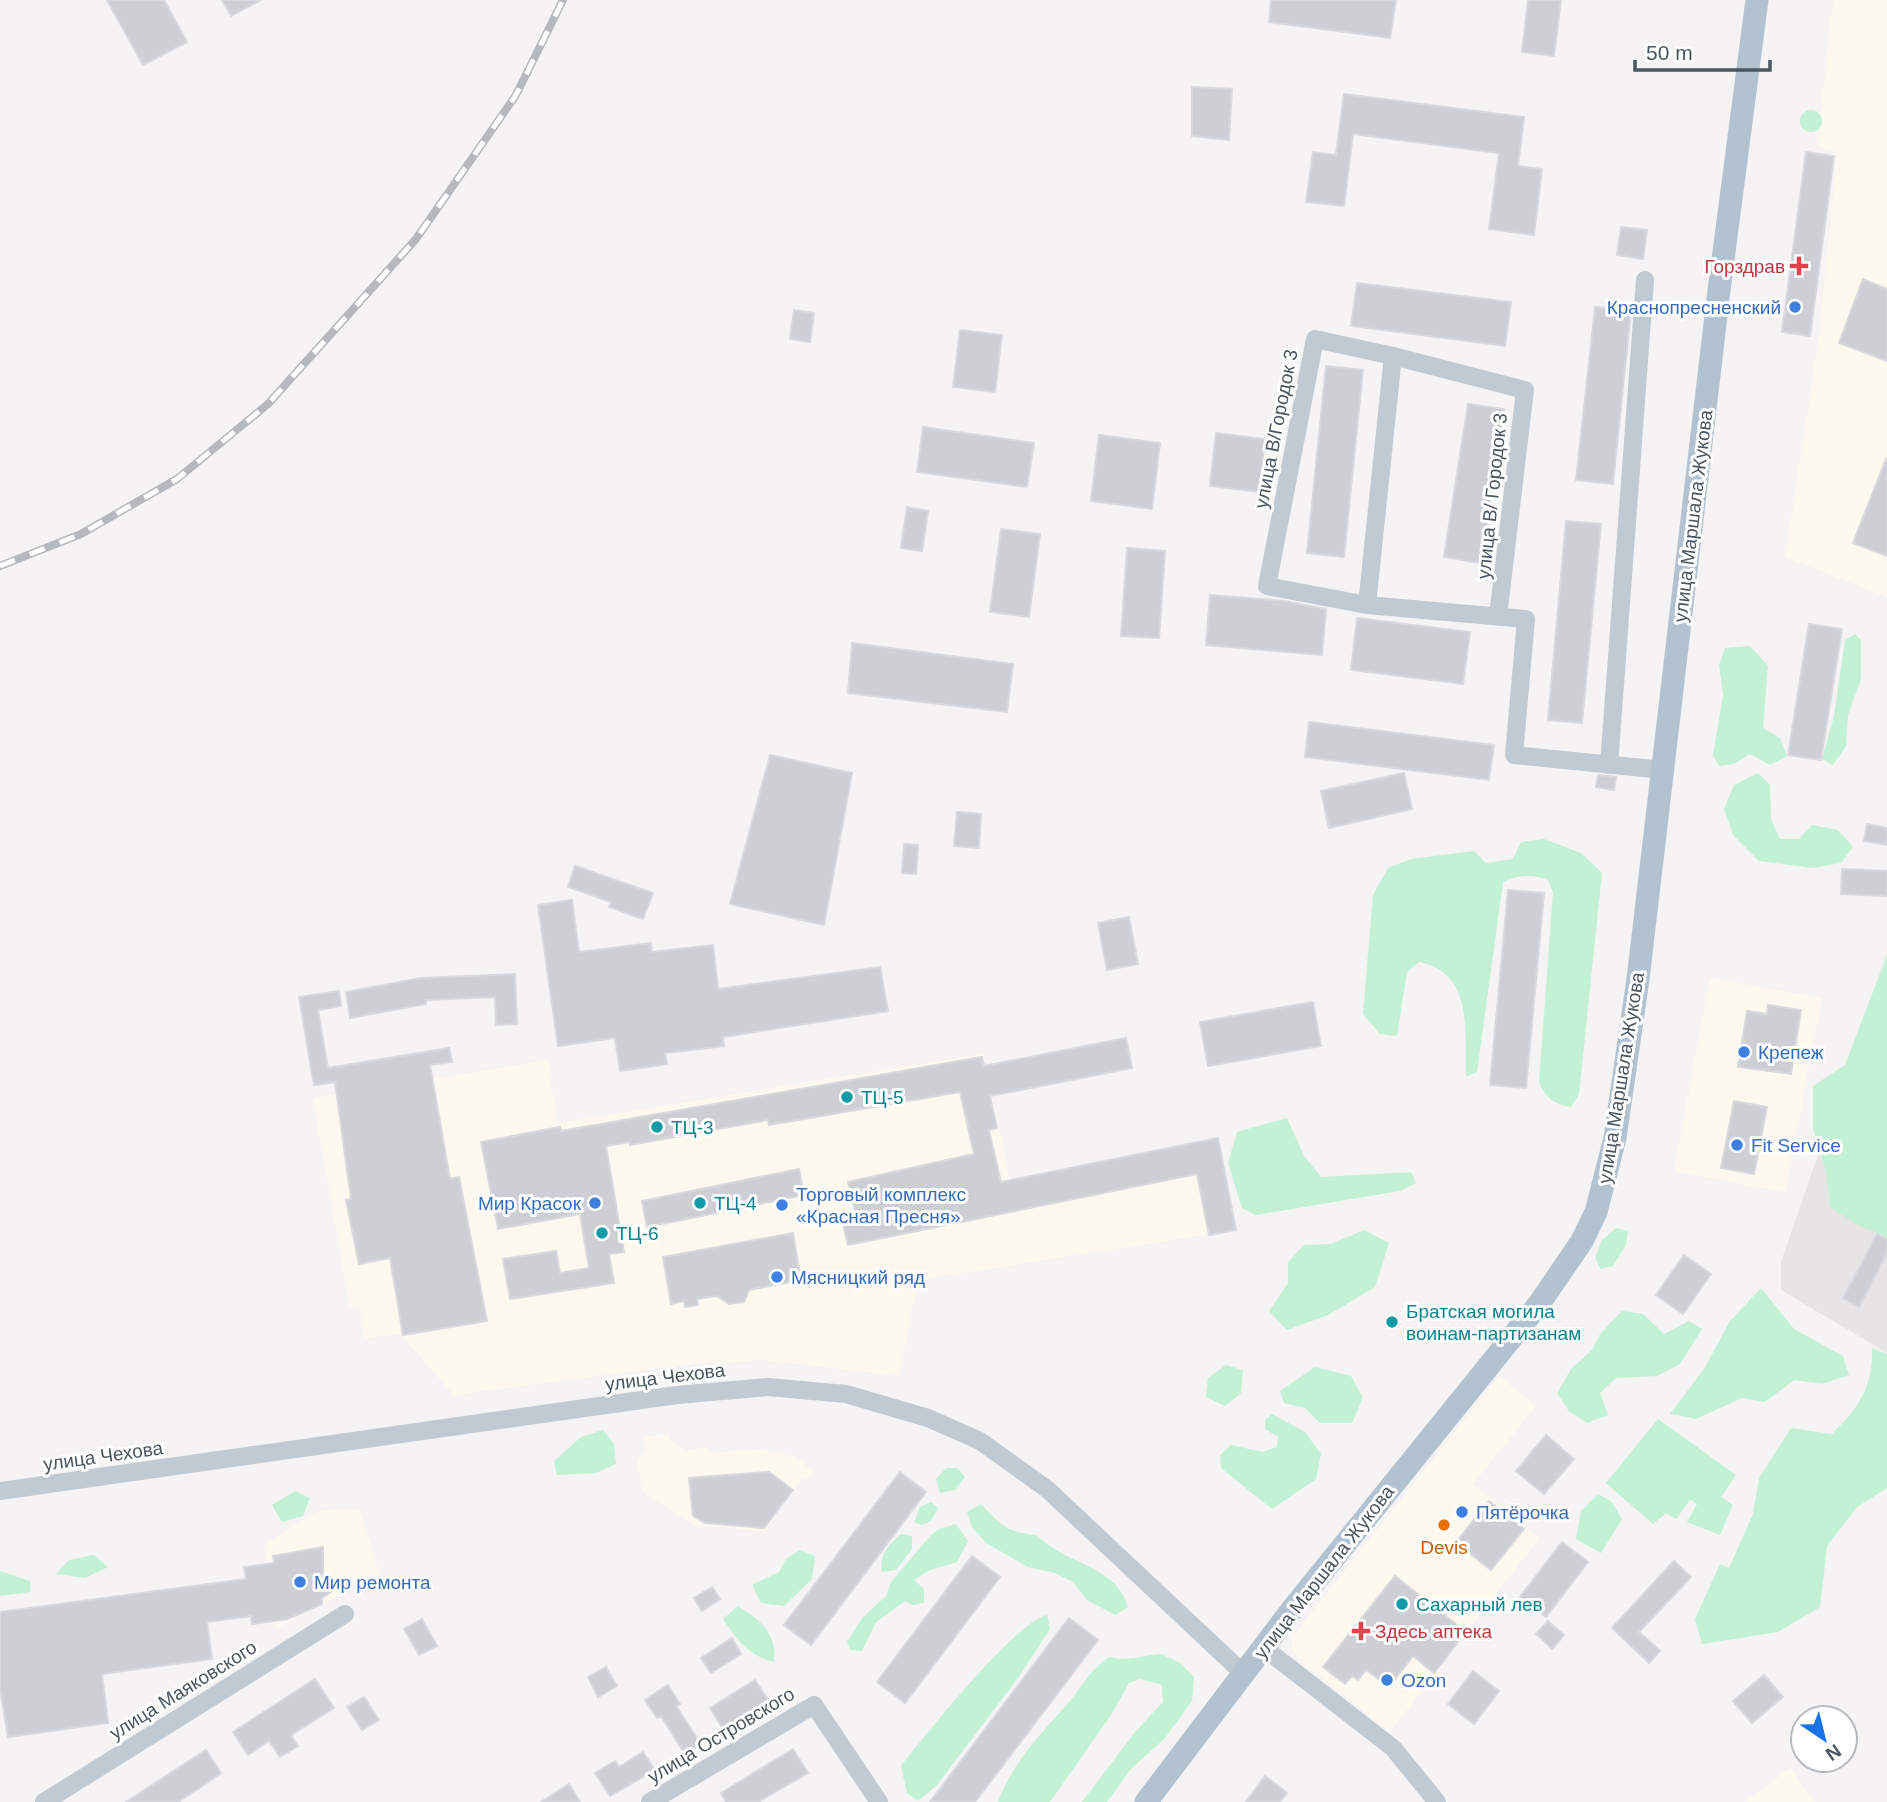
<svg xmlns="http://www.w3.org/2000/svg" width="1887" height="1802" viewBox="0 0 1887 1802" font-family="Helvetica,sans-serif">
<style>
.commercial{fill:#fdf9ef}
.education{fill:#e6e4e5}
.green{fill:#c3f1d5}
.building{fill:#cdcfd5;stroke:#d7d9de;stroke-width:2}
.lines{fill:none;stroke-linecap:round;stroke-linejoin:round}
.minor{stroke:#c1cad2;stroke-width:18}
.major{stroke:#b3c2d1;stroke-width:23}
.rail-casing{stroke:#b5b8bd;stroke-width:8}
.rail{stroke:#fff;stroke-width:5;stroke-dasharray:16;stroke-linecap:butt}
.health-dot{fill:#e0444e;stroke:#fff;stroke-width:2.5}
.shop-dot{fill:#3f7fe0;stroke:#fff;stroke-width:2.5}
.culture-dot{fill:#0f9aa8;stroke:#fff;stroke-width:2.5}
.food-dot{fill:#e8710a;stroke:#fff;stroke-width:2.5}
.labels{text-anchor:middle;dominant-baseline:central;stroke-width:6;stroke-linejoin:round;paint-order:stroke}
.health-label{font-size:19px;fill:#be3a42;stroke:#fff;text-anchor:end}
.shop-label{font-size:19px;fill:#366cbe;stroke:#fff;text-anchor:start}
.street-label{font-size:19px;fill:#4a5661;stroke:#fff}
.culture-label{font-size:19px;fill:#0d838f;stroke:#fff;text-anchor:start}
.food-label{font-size:19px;fill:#c56008;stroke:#fff}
</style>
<rect width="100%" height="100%" fill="#f5f3f3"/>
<!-- commercial -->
<g class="commercial">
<path d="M1833,0H1887V597L1785,557L1819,338L1837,152L1817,146Z"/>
<path d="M1710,978L1822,998L1785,1192L1674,1171Z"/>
<path d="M983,1054L1010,1180L1218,1138L1236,1230L918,1280L899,1376L763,1360L681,1365L454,1395L400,1334L364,1338L360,1306L350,1307L313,1098L548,1060L557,1123Z"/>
<path d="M1499,1376L1536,1406L1473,1484L1539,1538L1390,1732L1301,1662L1292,1648V1637Z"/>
<path d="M669,1434L670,1439L686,1450L707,1448L708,1453L761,1449L796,1457L814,1472L808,1479L802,1478L765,1531L693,1525L642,1492L638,1460L645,1452L643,1437Z"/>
<path d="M332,1509H359L380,1575L277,1628L272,1622L266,1544L316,1512Z"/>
<path d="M1790,1768L1815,1802H1745Z"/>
</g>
<!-- education -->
<path class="education" d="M1819,1152L1887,1201V1353L1781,1290V1262Z"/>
<!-- green -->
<g class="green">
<circle cx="1811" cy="121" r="11"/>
<path d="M1855,634L1861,640V679L1848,715L1846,746L1833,765L1822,759L1834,716L1845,640Z"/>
<path d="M1750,646L1768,666L1763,728L1780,738L1787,756L1770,765L1750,754L1734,764L1719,766L1713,755L1723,695L1719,665L1725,648Z"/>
<path d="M1758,773L1770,785L1771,819L1780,839H1799L1812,825L1838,830L1853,847L1841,863L1813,868L1759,861L1733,835L1724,809L1734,785Z"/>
<path d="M1544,839L1581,853L1602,873L1579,1094L1571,1107C1553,1104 1546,1098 1539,1082L1553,892L1548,880C1532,874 1519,875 1503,882L1477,1072L1466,1077C1464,1034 1475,972 1419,962L1407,972L1397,1036L1380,1034L1363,1014L1373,895L1388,868L1411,859L1474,851L1486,863L1513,859L1521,842Z"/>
<path d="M1887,955V1237L1856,1224L1830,1207L1826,1171L1813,1129V1086L1845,1065Z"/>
<path d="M1287,1118L1304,1156L1321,1177L1411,1172L1416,1183L1400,1191L1256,1215L1242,1208L1228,1163L1237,1132Z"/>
<path d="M1616,1228L1628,1231L1626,1245L1613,1266L1601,1269L1595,1258L1602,1240Z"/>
<path d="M1364,1230L1389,1243L1375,1287L1328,1315L1287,1330L1269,1311L1288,1283V1262L1304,1245L1331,1244Z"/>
<path d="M1761,1288L1794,1329L1843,1356L1849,1375L1822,1384L1794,1380L1765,1402L1742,1398L1696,1419L1670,1414L1704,1369L1730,1321Z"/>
<path d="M1622,1311L1643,1314L1664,1334L1689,1321L1702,1329L1680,1364L1657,1376L1616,1378L1600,1393L1608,1415L1587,1423L1569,1411L1557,1393L1571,1369L1592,1350L1600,1334Z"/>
<path d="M1872,1348L1887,1354V1488L1857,1507L1827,1546L1820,1607L1778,1632L1702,1644L1695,1619L1720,1564L1729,1568L1753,1514L1759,1478L1791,1428L1832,1434C1859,1408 1873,1387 1872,1348Z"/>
<path d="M1226,1365L1243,1370L1241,1393L1225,1406L1206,1397L1208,1378Z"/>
<path d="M1315,1367L1351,1376L1363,1398L1352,1423H1320L1305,1408L1284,1403L1280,1391Z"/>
<path d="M1272,1414L1305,1432L1321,1454L1316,1479L1272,1509L1221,1468L1220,1455L1231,1445L1263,1452L1277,1447L1278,1437L1265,1429V1420Z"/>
<path d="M1658,1419L1736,1475L1721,1497L1733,1505L1720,1535L1687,1522L1697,1504L1690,1500L1676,1519L1666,1513L1653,1524L1606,1483Z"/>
<path d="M603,1430L614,1444L616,1464L596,1473L557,1475L554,1461L581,1437Z"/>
<path d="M946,1468H958L965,1477L955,1490L940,1493L936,1479Z"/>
<path d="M295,1491L310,1498L303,1516L282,1522L272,1505Z"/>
<path d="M1598,1494L1611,1501L1622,1519L1601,1553L1576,1539L1581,1511Z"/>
<path d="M931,1502L938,1508L931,1521L921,1525L914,1522L920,1507Z"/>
<path d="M981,1504C1002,1526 1006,1532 1037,1535C1064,1565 1116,1564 1128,1607L1115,1615L1087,1600L1073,1582L1055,1573L1028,1567L986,1543L972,1527L967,1512Z"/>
<path d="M956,1524L968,1541L957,1562L930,1570L914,1580L924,1589V1603L912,1605L905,1601L876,1622L862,1651L850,1650L847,1642L862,1618L886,1596L891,1582L930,1536L939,1529Z"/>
<path d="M901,1534L912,1536V1549L896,1570L882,1572C879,1554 889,1545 901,1534Z"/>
<path d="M800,1550L815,1556L812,1579L784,1606L761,1603L752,1585L779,1572L786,1559Z"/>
<path d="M94,1555L108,1567L85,1578L56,1574L69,1560Z"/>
<path d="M0,1571L30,1581V1592L0,1596Z"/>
<path d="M738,1606C760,1620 777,1633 774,1662C749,1656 737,1640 723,1619Z"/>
<path d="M1047,1615L1050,1629L1018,1678L937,1785L918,1801L907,1793L901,1766C926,1735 1014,1623 1047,1615Z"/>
<path d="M1161,1654L1180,1663L1194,1677L1192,1701L1165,1738L1131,1769L1107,1802H1082L1135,1732L1163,1702L1162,1685L1140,1679L1129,1683L1111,1715L1050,1802H998C1013,1761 1042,1733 1070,1701C1084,1684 1091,1668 1110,1657C1127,1662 1143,1655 1161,1654Z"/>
</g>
<!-- building -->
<g class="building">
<path d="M107,0H164L187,42L143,65Z"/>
<path d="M222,0H261L231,16Z"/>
<path d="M1271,0H1396L1390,38L1269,22Z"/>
<path d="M1528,0H1561L1554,56L1522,52Z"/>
<path d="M1192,87L1232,89L1229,140L1192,136Z"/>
<path d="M1344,94L1524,117L1518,166L1542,169L1534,235L1489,229L1499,153L1353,134L1344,206L1306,202L1313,152L1336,155Z"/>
<path d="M1806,152L1834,156L1810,336L1782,332Z"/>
<path d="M1621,227L1647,230L1643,259L1617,255Z"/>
<path d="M1863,279L1887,289V361L1839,343Z"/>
<path d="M1357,283L1511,302L1505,346L1351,326Z"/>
<path d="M1595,307L1631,310L1613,484L1576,480Z"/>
<path d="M794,310L814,313L810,342L790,339Z"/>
<path d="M960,330L1002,335L995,392L953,387Z"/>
<path d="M1326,366L1363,370L1344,557L1307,553Z"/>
<path d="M1468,404L1504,409L1481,563L1444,557Z"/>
<path d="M923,427L1034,443L1027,487L917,472Z"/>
<path d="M1216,433L1265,439L1259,492L1210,486Z"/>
<path d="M1099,435L1160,443L1152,509L1091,501Z"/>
<path d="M1886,459H1887V556L1853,543Z"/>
<path d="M907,507L928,511L922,551L901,548Z"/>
<path d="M1566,521L1601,524L1582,723L1548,720Z"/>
<path d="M1001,529L1040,534L1029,617L990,612Z"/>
<path d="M1127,548L1165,551L1159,638L1121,636Z"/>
<path d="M1210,595L1284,601L1326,609L1322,655L1206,645Z"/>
<path d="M1357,618L1470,632L1463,684L1351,670Z"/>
<path d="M1809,624L1842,629L1821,760L1788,755Z"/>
<path d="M852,643L1013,664L1007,712L848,693Z"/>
<path d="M1309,722L1494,745L1489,780L1305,757Z"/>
<path d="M770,755L852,773L824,925L730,904Z"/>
<path d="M1404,773L1412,809L1329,828L1321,791Z"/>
<path d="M1598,775L1616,777L1614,790L1596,787Z"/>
<path d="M957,812L981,814L979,848L954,846Z"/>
<path d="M1867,824L1887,828V845L1864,841Z"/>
<path d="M904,844L918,845L916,874L902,873Z"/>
<path d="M575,866L653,893L643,919L609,907L611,902L568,887Z"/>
<path d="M1842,869L1887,871V896L1841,894Z"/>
<path d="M1508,890L1544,893L1526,1088L1490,1085Z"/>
<path d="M572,900L579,952L651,943L652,952L713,945L718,989L880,967L888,1011L723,1037L724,1046L665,1053L667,1064L620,1071L615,1038L558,1046L538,905Z"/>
<path d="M1129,917L1138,964L1107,970L1098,923Z"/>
<path d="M515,974L517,1024L496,1025L495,997L426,1000V1004L350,1018L346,992L421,978Z"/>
<path d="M339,991L341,1006L318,1010L328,1068L449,1048L452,1062L430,1065L450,1179L459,1177L487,1321L403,1335L390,1258L359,1264L346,1200L351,1199L335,1082L314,1085L299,997Z"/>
<path d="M1313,1002L1321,1046L1208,1066L1200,1022Z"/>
<path d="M1768,1005L1801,1010L1791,1074L1738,1067L1747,1011L1767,1014Z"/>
<path d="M1126,1038L1132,1068L990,1096L997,1128L989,1130L1001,1182L1218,1138L1236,1230L1209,1235L1197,1174L848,1245L841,1215L855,1212L848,1182L974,1154L960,1092L769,1125L768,1120L630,1145V1142L606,1146L624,1252L609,1254L614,1283L510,1299L503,1259L556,1251L560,1273L589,1268L580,1214L498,1229L481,1142L560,1127L561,1131L982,1057L984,1066Z"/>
<path d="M1734,1101L1767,1107L1754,1174L1721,1168Z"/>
<path d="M799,1169L804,1195L647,1227L642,1201Z"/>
<path d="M793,1233L801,1280L749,1290L744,1302L736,1303L729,1304L717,1296L697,1299L698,1305L685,1307L684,1301L671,1304L663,1257Z"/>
<path d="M1877,1234L1887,1239V1253L1859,1307L1843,1298Z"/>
<path d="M1684,1255L1711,1274L1683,1314L1656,1295Z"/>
<path d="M1546,1435L1574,1459L1544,1494L1516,1471Z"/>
<path d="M769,1472L793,1490L764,1528L705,1523L693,1516L689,1478Z"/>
<path d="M900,1472L926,1492L811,1645L784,1625Z"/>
<path d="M1489,1501L1524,1529L1491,1570L1456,1542Z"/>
<path d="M1562,1542L1588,1562L1546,1617L1520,1597Z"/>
<path d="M323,1547V1577L331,1592L322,1598V1604L288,1619L252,1624L251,1616L207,1622L212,1659L102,1674L108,1723L8,1737L0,1688V1612L246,1579L244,1567L274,1563L273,1556Z"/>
<path d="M972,1556L1000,1577L905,1703L877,1682Z"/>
<path d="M1674,1561L1691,1577L1639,1632L1660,1651L1649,1663L1612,1628Z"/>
<path d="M1395,1576L1466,1632L1434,1673L1413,1656L1389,1687L1366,1670L1358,1680L1352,1676L1345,1684L1323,1667Z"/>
<path d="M712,1587L720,1599L702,1611L694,1598Z"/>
<path d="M1069,1618L1098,1640L975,1802H930Z"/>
<path d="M422,1619L437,1646L419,1655L404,1629Z"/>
<path d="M1548,1621L1564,1635L1552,1649L1536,1634Z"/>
<path d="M732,1638L741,1654L711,1673L701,1658Z"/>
<path d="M606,1667L617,1686L598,1697L588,1677Z"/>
<path d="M1473,1671L1499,1691L1474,1724L1448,1704Z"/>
<path d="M1764,1675L1783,1697L1752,1723L1733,1701Z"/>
<path d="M315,1679L334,1708L291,1735L298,1746L280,1757L269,1741L248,1755L233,1732Z"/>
<path d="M755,1680L768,1700L723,1729L710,1708Z"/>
<path d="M668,1685L680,1704L676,1706L701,1744L685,1754L661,1716L657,1718L645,1700Z"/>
<path d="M364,1697L379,1720L362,1730L347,1707Z"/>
<path d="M793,1749L808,1773L758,1802H726L721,1793Z"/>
<path d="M206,1750L221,1773L198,1789L178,1802H126Z"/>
<path d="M643,1752L655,1770L610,1796L595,1773L615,1761L619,1767Z"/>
<path d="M1265,1776L1287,1793L1280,1802H1246Z"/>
<path d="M569,1784L580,1802H541Z"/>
</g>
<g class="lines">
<!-- minor -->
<g class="minor">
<path d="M1393,356L1525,390L1498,616"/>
<path d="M1367,605L1393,356L1315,339L1267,586L1367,605L1526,619L1514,755L1663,770"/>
<path d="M1609,765L1645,280"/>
<path d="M0,1491L677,1395L768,1387L846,1394L928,1418L980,1441L1047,1489L1244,1674"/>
<path d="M1264,1648L1393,1748L1437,1802"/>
<path d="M44,1802L345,1614"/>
<path d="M650,1802L814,1705L879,1802"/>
</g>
<!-- major -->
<path class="major" d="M1146,1802L1294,1607L1539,1304L1582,1241L1596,1212L1615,1138L1638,979L1719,290L1757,0"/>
<!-- rail casing -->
<g class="rail-casing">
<path id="rail" d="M0,566L81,534L177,479L268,404L416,239L516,95L563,0"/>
</g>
<!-- rail -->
<use href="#rail" class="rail"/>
</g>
<!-- markers -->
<g class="health-dot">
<path d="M1795.5 255.5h7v7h7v7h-7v7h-7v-7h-7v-7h7z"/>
<path d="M1357.5 1620.5h7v7h7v7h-7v7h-7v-7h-7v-7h7z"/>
</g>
<g class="shop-dot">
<circle cx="1795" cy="307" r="7"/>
<circle cx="1744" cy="1052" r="7"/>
<circle cx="1737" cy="1145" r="7"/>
<circle cx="595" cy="1203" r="7"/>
<circle cx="782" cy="1205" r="7"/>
<circle cx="777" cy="1277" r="7"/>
<circle cx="1462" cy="1512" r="7"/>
<circle cx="300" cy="1582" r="7"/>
<circle cx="1387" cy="1680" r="7"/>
</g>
<g class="culture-dot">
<circle cx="847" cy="1097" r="7"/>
<circle cx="657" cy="1127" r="7"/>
<circle cx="700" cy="1203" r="7"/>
<circle cx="602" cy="1233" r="7"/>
<circle cx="1392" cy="1322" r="7"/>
<circle cx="1402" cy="1604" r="7"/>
</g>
<circle class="food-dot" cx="1444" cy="1525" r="7"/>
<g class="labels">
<!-- health labels -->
<g class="health-label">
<text x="1785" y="266">Горздрав</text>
<text x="1375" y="1631" text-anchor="start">Здесь аптека</text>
</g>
<!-- shop labels -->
<g class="shop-label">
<text x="1781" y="307" text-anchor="end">Краснопресненский</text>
<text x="1758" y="1052">Крепеж</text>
<text x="1751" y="1145">Fit Service</text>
<text x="796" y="1194">Торговый комплекс<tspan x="796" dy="22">«Красная Пресня»</tspan></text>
<text x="581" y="1203" text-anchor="end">Мир Красок</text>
<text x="791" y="1277">Мясницкий ряд</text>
<text x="1476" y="1512">Пятёрочка</text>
<text x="314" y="1582">Мир ремонта</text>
<text x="1401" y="1680">Ozon</text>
</g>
<!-- street labels -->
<g class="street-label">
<text transform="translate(1276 429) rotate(-79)">улица В/Городок 3</text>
<text transform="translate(1492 496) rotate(-84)">улица В/ Городок 3</text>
<text transform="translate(1693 516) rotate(-83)">улица Маршала Жукова</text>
<text transform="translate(1621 1078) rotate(-81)">улица Маршала Жукова</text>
<text transform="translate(665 1377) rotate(-7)">улица Чехова</text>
<text transform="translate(103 1456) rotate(-8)">улица Чехова</text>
<text transform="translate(1324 1572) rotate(-52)">улица Маршала Жукова</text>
<text transform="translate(183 1690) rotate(-32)">улица Маяковского</text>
<text transform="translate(721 1735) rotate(-31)">улица Островского</text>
</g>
<!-- culture labels -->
<g class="culture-label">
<text x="861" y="1097">ТЦ-5</text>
<text x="671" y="1127">ТЦ-3</text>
<text x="714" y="1203">ТЦ-4</text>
<text x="616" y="1233">ТЦ-6</text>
<text x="1406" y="1311">Братская могила<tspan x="1406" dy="22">воинам-партизанам</tspan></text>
<text x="1416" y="1604">Сахарный лев</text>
</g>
<!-- food labels -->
<g class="food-label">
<text x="1444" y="1547">Devis</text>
</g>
</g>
<!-- north arrow -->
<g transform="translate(1824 1739) rotate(145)"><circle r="33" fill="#ffffff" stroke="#b7bbc0" stroke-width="2"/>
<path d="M0-5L12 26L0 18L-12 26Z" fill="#1a73e8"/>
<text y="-10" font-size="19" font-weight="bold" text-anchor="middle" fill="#4a5661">N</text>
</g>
<!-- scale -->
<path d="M1635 60v10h135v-10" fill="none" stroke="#4a5661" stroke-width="3.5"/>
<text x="1646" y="60" font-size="21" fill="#4a5661" stroke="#ffffff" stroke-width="5" paint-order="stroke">50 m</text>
</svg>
